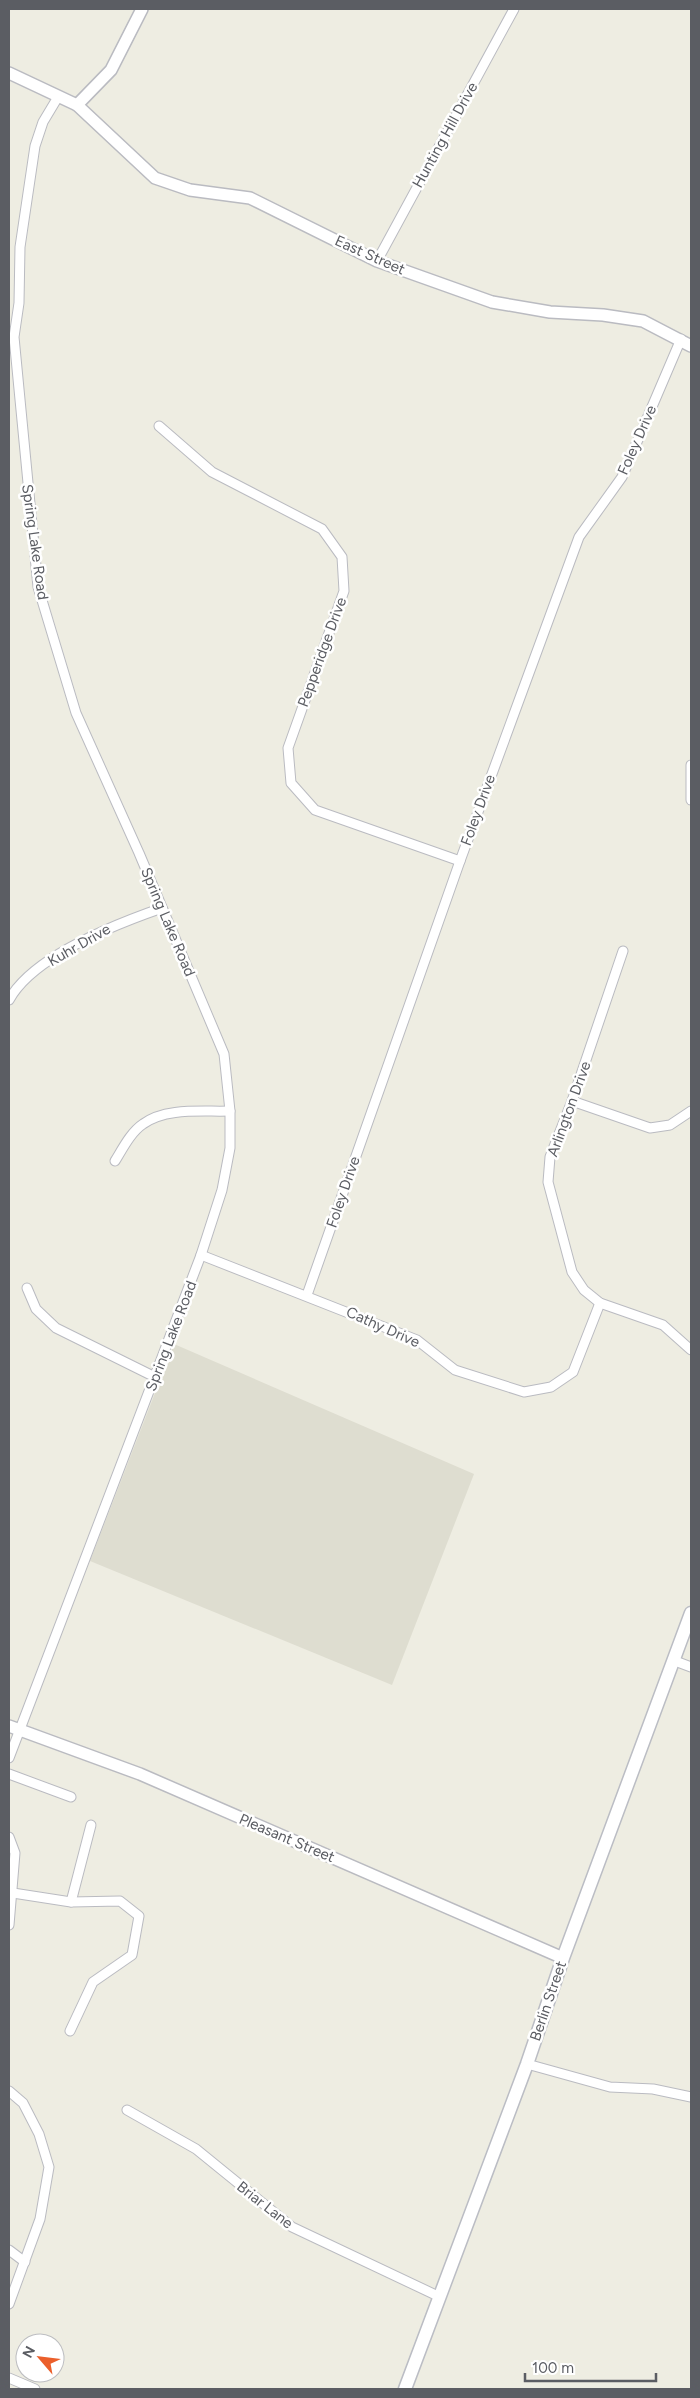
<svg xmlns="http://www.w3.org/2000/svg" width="700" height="2398" viewBox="0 0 700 2398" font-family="Figtree,sans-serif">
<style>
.education{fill:#deddd0}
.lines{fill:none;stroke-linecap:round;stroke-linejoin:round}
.minor-casing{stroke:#babbc1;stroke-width:11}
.tertiary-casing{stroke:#babbc1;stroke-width:14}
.secondary-casing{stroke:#bbbdc4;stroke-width:15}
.minor{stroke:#fff;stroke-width:9}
.tertiary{stroke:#fff;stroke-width:11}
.secondary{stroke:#fff;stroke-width:12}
.labels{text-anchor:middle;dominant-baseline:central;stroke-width:5;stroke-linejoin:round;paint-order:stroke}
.street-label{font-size:15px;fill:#5b5d63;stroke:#fff}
</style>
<rect width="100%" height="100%" fill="#eeede2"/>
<!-- education -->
<path class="education" d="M174,1344L474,1474L392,1685L90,1561Z"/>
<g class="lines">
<!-- minor casing -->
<g class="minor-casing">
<g id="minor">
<path d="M377,261L514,9"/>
<path d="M159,426L212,472L322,529L342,557L344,591L288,748L291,783L315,810L460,861"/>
<path d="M691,765V800"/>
<path d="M623,951L572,1101L550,1157L548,1182L572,1272L584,1290L600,1303L663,1325L691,1350"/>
<path d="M9,1000C33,956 116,924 162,908"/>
<path d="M572,1101L650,1128L670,1125L691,1111"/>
<path d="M115,1161C123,1148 131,1132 143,1124C166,1107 203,1112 230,1111"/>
<path d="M201,1255L417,1340L455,1370L524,1392L551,1387L573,1372L600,1303"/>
<path d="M27,1288L36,1309L56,1328L155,1377"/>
<path d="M307,1295L460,861L579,537L622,477L681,339"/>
<path d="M675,1661L691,1667"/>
<path d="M9,1758L201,1255L222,1190L230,1148V1111L224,1054L139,853L76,713L38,587L14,337L19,303L20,247L35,146L43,122L58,97"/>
<path d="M9,1774L71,1797"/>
<path d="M9,1837L15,1853L9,1925"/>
<path d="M13,1893L71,1902L120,1901L139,1916L132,1955L93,1982L70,2031"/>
<path d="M71,1902L91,1825"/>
<path d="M527,2064L610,2087L653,2089L691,2097"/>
<path d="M9,2091L23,2103L39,2134L49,2167L40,2219L9,2304"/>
<path d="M127,2110L196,2149L292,2227L440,2297"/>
<path d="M9,2250L25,2262"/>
<path d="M9,2378L35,2389"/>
</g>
</g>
<!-- tertiary casing -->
<g class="tertiary-casing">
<g id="tertiary">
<path d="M9,73L77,105L155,178L190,190L250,198L377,261L492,302L550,312L603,315L643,321L691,346"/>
<path d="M77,105L111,70L142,9"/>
<path d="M9,1726L140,1774L563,1958"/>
</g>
</g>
<!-- secondary casing -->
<g class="secondary-casing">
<path id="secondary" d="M405,2389L527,2064L563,1958L691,1613"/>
</g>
<!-- minor -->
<use href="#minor" class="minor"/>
<!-- tertiary -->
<use href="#tertiary" class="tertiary"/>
<!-- secondary -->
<use href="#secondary" class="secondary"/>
</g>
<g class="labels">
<!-- street labels -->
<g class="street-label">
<text transform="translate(445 135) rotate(-61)">Hunting Hill Drive</text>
<text transform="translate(370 255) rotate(24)">East Street</text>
<text transform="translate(637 440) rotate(-66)">Foley Drive</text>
<text transform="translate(35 542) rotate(82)">Spring Lake Road</text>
<text transform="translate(322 652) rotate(-70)">Pepperidge Drive</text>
<text transform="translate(478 810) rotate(-70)">Foley Drive</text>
<text transform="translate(168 922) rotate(67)">Spring Lake Road</text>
<text transform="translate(79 945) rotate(-30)">Kuhr Drive</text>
<text transform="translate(569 1109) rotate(-70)">Arlington Drive</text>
<text transform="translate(343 1192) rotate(-71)">Foley Drive</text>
<text transform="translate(383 1327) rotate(24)">Cathy Drive</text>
<text transform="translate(171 1336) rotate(-69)">Spring Lake Road</text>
<text transform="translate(287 1838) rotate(23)">Pleasant Street</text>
<text transform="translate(548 2001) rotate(-71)">Berlin Street</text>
<text transform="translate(265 2205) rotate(38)">Briar Lane</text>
</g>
</g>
<!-- border -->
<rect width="700" height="2398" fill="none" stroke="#5b5d63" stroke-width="20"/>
<!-- north arrow -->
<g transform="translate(40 2358) rotate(298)"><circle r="24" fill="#ffffff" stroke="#bdbec1"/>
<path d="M0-4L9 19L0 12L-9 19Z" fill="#eb5f2b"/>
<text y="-8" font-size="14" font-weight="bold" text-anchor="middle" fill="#5b5d63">N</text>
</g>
<!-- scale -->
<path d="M525 2373v8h131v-8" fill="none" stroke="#5b5d63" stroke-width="2.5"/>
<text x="532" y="2373" font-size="15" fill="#5b5d63" stroke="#ffffff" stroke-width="4" paint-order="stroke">100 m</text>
</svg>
